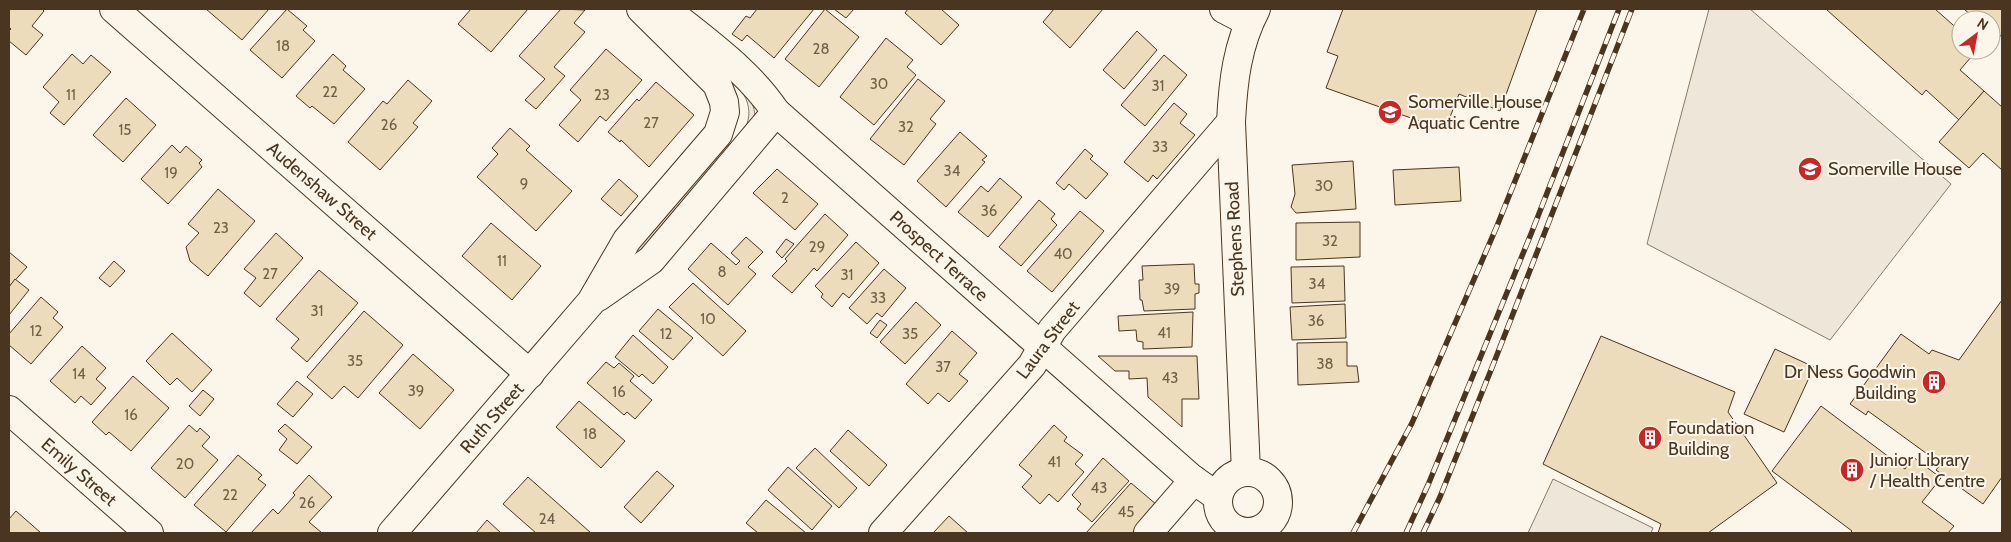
<svg xmlns="http://www.w3.org/2000/svg" width="2011" height="542" viewBox="0 0 2011 542" font-family="Cabin,sans-serif">
<style>
.green{fill:#ede6d9;stroke:#887966}
.building{fill:#ecdcbc;stroke:#4a3520}
.lines{fill:none;stroke-linecap:round;stroke-linejoin:round}
.minor-casing{stroke:#4a3520;stroke-width:30}
.minor{stroke:#fbf6e9;stroke-width:28}
.rail-casing{stroke:#4a3520;stroke-width:5.5}
.rail{stroke:#fbf6e9;stroke-width:4;stroke-dasharray:11;stroke-linecap:butt}
.labels{text-anchor:middle;dominant-baseline:central;stroke-width:4;stroke-linejoin:round;paint-order:stroke}
.number-label{font-size:15px;fill:#725f47}
.poi-label{font-size:18px;fill:#4a3520;stroke:#fbf6e9;text-anchor:start}
.street-label{font-size:18px;fill:#4a3520;stroke:#fbf6e9}
</style>
<rect width="100%" height="100%" fill="#fbf6e9"/>
<!-- green -->
<g class="green">
<path d="M1709,9H1750L1951,184L1830,340L1647,244Z"/>
<path d="M680,29C704,50 770,94 752,131C747,139 741,145 732,149L687,204L634,262L631,263L629,261V257L722,140L732,148C755,121 755,102 729,76L724,81L675,31Z"/>
<path d="M1553,479L1653,528L1651,533H1528Z"/>
</g>
<!-- building -->
<g class="building">
<path d="M9,9H42L44,11L32,26L43,35L26,55L9,41V31L11,29L9,27Z"/>
<path d="M206,9H269L242,40Z"/>
<path d="M287,9L307,26L303,30L315,41L282,78L250,50Z"/>
<path d="M471,9H528L491,52L458,24Z"/>
<path d="M561,9L585,10L574,23L585,32L554,67L565,76L536,109L525,100L545,79L519,56Z"/>
<path d="M757,9H814L774,58L747,35L742,41L732,34L746,16L750,18Z"/>
<path d="M825,9L859,37L819,87L785,59Z"/>
<path d="M834,9H854L846,18Z"/>
<path d="M908,9H941L959,25L941,45L905,13Z"/>
<path d="M1054,9H1103L1070,48L1043,22Z"/>
<path d="M1343,9H1537L1500,111L1459,94L1445,130L1326,88L1338,56L1327,52Z"/>
<path d="M1829,9H1935L1961,32V50H1977L1960,70L1984,91L1959,120L1926,90L1922,95L1827,10Z"/>
<path d="M1964,9H2002V34L1996,41L1991,37V20H1971L1972,16Z"/>
<path d="M1137,31L1157,50L1124,89L1103,70Z"/>
<path d="M886,38L913,60L907,67L916,75L874,125L840,97Z"/>
<path d="M606,49L642,80L606,121L600,116L578,142L559,125L581,100L570,90Z"/>
<path d="M72,54L83,64L91,55L111,72L64,125L50,113L59,102L43,87Z"/>
<path d="M333,54L346,66L343,70L365,89L334,124L312,106L310,108L296,96Z"/>
<path d="M1164,55L1187,75L1145,126L1121,105Z"/>
<path d="M918,79L945,101L930,119L936,124L904,165L870,139Z"/>
<path d="M408,80L432,101L413,123L418,127L380,170L348,142L383,101L387,104Z"/>
<path d="M656,82L694,115L649,167L621,140L620,142L608,132L637,99L639,101Z"/>
<path d="M1984,91L2002,107V170L1983,153L1969,168L1939,142Z"/>
<path d="M126,98L156,125L123,162L93,135Z"/>
<path d="M1174,103L1187,114L1180,123L1195,135L1157,179L1153,175L1148,182L1124,162Z"/>
<path d="M510,128L530,146L526,150L572,191L536,231L477,177L498,154L492,148Z"/>
<path d="M960,132L987,156L982,160L985,162L946,207L917,181Z"/>
<path d="M172,145L180,153L186,146L202,160L199,163L202,167L168,204L141,179Z"/>
<path d="M1085,149L1093,156L1090,159L1108,174L1086,199L1069,184L1064,190L1056,183Z"/>
<path d="M1353,161L1356,209L1296,213L1291,207L1295,194L1292,165Z"/>
<path d="M1459,167L1461,201L1395,205L1393,170Z"/>
<path d="M777,169L818,204L795,230L753,193Z"/>
<path d="M1000,178L1022,197L988,237L958,212L981,186L988,192Z"/>
<path d="M619,179L638,196L621,216L601,199Z"/>
<path d="M218,189L255,221L208,276L190,261L186,247L199,233L188,224Z"/>
<path d="M1039,200L1055,214L1051,219L1057,225L1021,266L999,247Z"/>
<path d="M1080,211L1104,231L1052,292L1027,271Z"/>
<path d="M825,214L848,235L817,271L814,268L792,293L772,276L787,261L785,259Z"/>
<path d="M1360,222V257L1296,260V223Z"/>
<path d="M491,223L541,266L512,300L462,256Z"/>
<path d="M276,233L303,258L260,307L244,293L256,278L244,269Z"/>
<path d="M746,237L763,252L748,267L756,274L728,305L688,269L711,243L736,265L740,261L731,253Z"/>
<path d="M786,239L794,244L782,258L776,252Z"/>
<path d="M856,242L879,263L849,298L843,293L832,307L821,297L823,294L815,286Z"/>
<path d="M9,252L27,267L9,287Z"/>
<path d="M114,261L125,271L110,287L99,278Z"/>
<path d="M1194,264L1195,284H1199V293L1195,294V309L1144,311L1142,300H1140L1139,280H1143L1142,266Z"/>
<path d="M1344,266L1345,301L1292,303L1291,267Z"/>
<path d="M884,269L906,288L882,317L877,313L867,324L849,308Z"/>
<path d="M319,270L358,303L307,362L291,348L299,339L276,319Z"/>
<path d="M15,279L29,290L9,315V287Z"/>
<path d="M693,283L746,331L723,356L669,307Z"/>
<path d="M41,297L58,312L53,318L63,327L31,364L9,345V334Z"/>
<path d="M2002,300V477L1983,504L1936,470L1941,464L1868,411L1866,415L1850,404L1901,334L1929,354L1932,350L1959,360Z"/>
<path d="M916,302L941,325L905,364L880,342Z"/>
<path d="M1345,304L1346,338L1292,340L1290,307Z"/>
<path d="M658,309L693,338L673,360L639,331Z"/>
<path d="M364,311L403,345L358,398L344,386L332,399L307,377Z"/>
<path d="M1193,312L1192,347L1143,349V342L1137,341L1136,330L1119,331L1118,316Z"/>
<path d="M880,320L887,325L877,338L870,333Z"/>
<path d="M952,331L977,353L959,374L968,381L949,402L938,393L928,404L906,384Z"/>
<path d="M172,333L212,370L192,392L177,378L170,385L146,361Z"/>
<path d="M633,335L668,367L653,384L642,374L639,377L615,357Z"/>
<path d="M1601,336L1735,392L1728,412L1777,483L1708,533H1658L1661,524L1543,464Z"/>
<path d="M1347,342V366H1357L1359,382L1298,385L1297,343Z"/>
<path d="M82,346L106,368L96,379L106,388L91,405L81,396L75,403L50,381Z"/>
<path d="M1775,349L1814,367L1784,432L1744,414Z"/>
<path d="M413,354L454,390L420,429L379,393Z"/>
<path d="M1098,356H1197L1199,399H1182V427L1148,397L1147,378L1129,379V371H1115Z"/>
<path d="M606,362L614,368L619,363L634,376L630,381L652,400L635,419L627,412L624,415L587,383Z"/>
<path d="M133,376L169,408L131,451L109,432L106,435L92,422Z"/>
<path d="M297,381L313,394L293,417L277,404Z"/>
<path d="M203,390L214,399L200,416L189,406Z"/>
<path d="M579,401L625,441L601,468L556,427Z"/>
<path d="M1821,406L1905,469L1913,457L1941,478L1922,502L1954,526L1948,533H1850L1852,531L1772,471Z"/>
<path d="M285,424L312,447L297,464L279,450L287,439L278,431Z"/>
<path d="M189,425L197,432L200,428L210,437L202,446L218,460L185,498L151,468Z"/>
<path d="M1054,425L1067,437L1064,441L1083,455L1075,464L1084,472L1058,502L1049,494L1040,504L1022,487L1032,476L1019,465Z"/>
<path d="M848,430L887,465L869,486L830,451Z"/>
<path d="M815,448L857,488L839,508L796,468Z"/>
<path d="M238,455L262,475L258,479L266,485L226,532L194,505Z"/>
<path d="M1103,458L1129,481L1092,522L1077,509L1081,504L1072,495Z"/>
<path d="M788,467L832,506L812,530L768,490Z"/>
<path d="M657,471L674,486L641,523L624,507Z"/>
<path d="M309,475L332,497L309,522L322,533H251L273,509L278,514L295,495L293,493Z"/>
<path d="M528,477L591,533H536L503,504Z"/>
<path d="M1131,483L1157,505L1132,533H1086Z"/>
<path d="M766,500L806,533H758L746,523Z"/>
<path d="M16,511L41,533H9V519Z"/>
<path d="M949,516L968,533H933Z"/>
<path d="M487,520L501,533H476Z"/>
</g>
<g class="lines">
<!-- minor casing -->
<g class="minor-casing">
<g id="minor">
<path d="M114,9L530,374"/>
<path d="M666,9C705,41 748,70 776,112L1191,478L1218,497"/>
<path d="M1224,9L1249,22"/>
<path d="M598,297L651,260L776,112"/>
<path d="M9,410L149,533"/>
<path d="M1246,472L1231,122C1233,82 1237,45 1256,9"/>
<circle cx="1248" cy="502" r="30"/>
<path d="M392,533L591,302L627,240L718,134L725,112L724,102L717,84L641,9"/>
<path d="M883,533L1032,365L1052,330L1231,122"/>
<path d="M1148,533L1194,480"/>
</g>
</g>
<!-- minor -->
<use href="#minor" class="minor"/>
<!-- rail casing -->
<g class="rail-casing">
<g id="rail">
<path d="M1353,533L1412,423L1497,226L1584,9"/>
<path d="M1406,533L1428,485L1531,234L1619,9"/>
<path d="M1423,533L1440,497L1493,365L1632,9"/>
</g>
</g>
<!-- rail -->
<use href="#rail" class="rail"/>
</g>
<!-- icons -->
<defs>
<g id="school-disc" transform="scale(1.25)"><circle r="9.5" fill="#c62828" stroke="#fbf6e9"/><path d="M0-5L7-2L0 1L-7-2ZM-4 1L0 2.5L4 1V4Q0 6-4 4Z" fill="#fff"/></g>
<g id="building-disc" transform="scale(1.25)"><circle r="9.5" fill="#c62828" stroke="#fbf6e9"/><path d="M-4-6H4V6H1V3H-1V6H-4ZM-2.5-4.3h1.7v1.8h-1.7ZM.8-4.3h1.7v1.8H.8ZM-2.5-1h1.7V.8h-1.7ZM.8-1h1.7V.8H.8Z" fill="#fff"/></g>
</defs>
<g fill-rule="evenodd">
<use href="#school-disc" x="1390" y="112"/>
<use href="#school-disc" x="1810" y="169"/>
<use href="#building-disc" x="1934" y="382"/>
<use href="#building-disc" x="1650" y="438"/>
<use href="#building-disc" x="1852" y="470"/>
</g>
<g class="labels">
<!-- number labels -->
<g class="number-label">
<text x="283" y="46">18</text>
<text x="821" y="49">28</text>
<text x="879" y="84">30</text>
<text x="1158" y="86">31</text>
<text x="330" y="92">22</text>
<text x="71" y="95">11</text>
<text x="602" y="95">23</text>
<text x="651" y="123">27</text>
<text x="389" y="125">26</text>
<text x="906" y="127">32</text>
<text x="125" y="130">15</text>
<text x="1160" y="147">33</text>
<text x="952" y="171">34</text>
<text x="171" y="173">19</text>
<text x="524" y="184">9</text>
<text x="1324" y="186">30</text>
<text x="785" y="198">2</text>
<text x="989" y="211">36</text>
<text x="221" y="228">23</text>
<text x="1330" y="241">32</text>
<text x="817" y="247">29</text>
<text x="1063" y="254">40</text>
<text x="502" y="261">11</text>
<text x="722" y="272">8</text>
<text x="270" y="274">27</text>
<text x="847" y="275">31</text>
<text x="1317" y="284">34</text>
<text x="1172" y="289">39</text>
<text x="878" y="298">33</text>
<text x="317" y="311">31</text>
<text x="708" y="319">10</text>
<text x="1316" y="321">36</text>
<text x="36" y="331">12</text>
<text x="1164" y="333">41</text>
<text x="666" y="334">12</text>
<text x="910" y="334">35</text>
<text x="355" y="361">35</text>
<text x="1325" y="364">38</text>
<text x="943" y="367">37</text>
<text x="79" y="374">14</text>
<text x="1170" y="378">43</text>
<text x="416" y="391">39</text>
<text x="619" y="392">16</text>
<text x="131" y="415">16</text>
<text x="590" y="434">18</text>
<text x="1054" y="462">41</text>
<text x="185" y="464">20</text>
<text x="1099" y="488">43</text>
<text x="230" y="495">22</text>
<text x="307" y="503">26</text>
<text x="1126" y="512">45</text>
<text x="547" y="519">24</text>
</g>
<!-- poi labels -->
<g class="poi-label">
<text x="1408" y="102">Somerville House<tspan x="1408" dy="21">Aquatic Centre</tspan></text>
<text x="1828" y="169">Somerville House</text>
<text x="1916" y="372" text-anchor="end">Dr Ness Goodwin<tspan x="1916" dy="21">Building</tspan></text>
<text x="1668" y="428">Foundation<tspan x="1668" dy="21">Building</tspan></text>
<text x="1870" y="460">Junior Library<tspan x="1870" dy="21">/ Health Centre</tspan></text>
</g>
<!-- street labels -->
<g class="street-label">
<text transform="translate(322 191) rotate(41)">Audenshaw Street</text>
<text transform="translate(1235 239) rotate(-93)">Stephens Road</text>
<text transform="translate(939 256) rotate(42)">Prospect Terrace</text>
<text transform="translate(1048 340) rotate(-53)">Laura Street</text>
<text transform="translate(492 418) rotate(-49)">Ruth Street</text>
<text transform="translate(79 472) rotate(41)">Emily Street</text>
</g>
</g>
<!-- border -->
<rect width="2011" height="542" fill="none" stroke="#4a3520" stroke-width="20"/>
<!-- north arrow -->
<g transform="translate(1976 35) rotate(32)"><circle r="24" fill="#fbf6e9" stroke="#b4a999"/>
<path d="M0-4L9 19L0 12L-9 19Z" fill="#c62828"/>
<text y="-8" font-size="14" font-weight="bold" text-anchor="middle" fill="#4a3520">N</text>
</g>
</svg>
